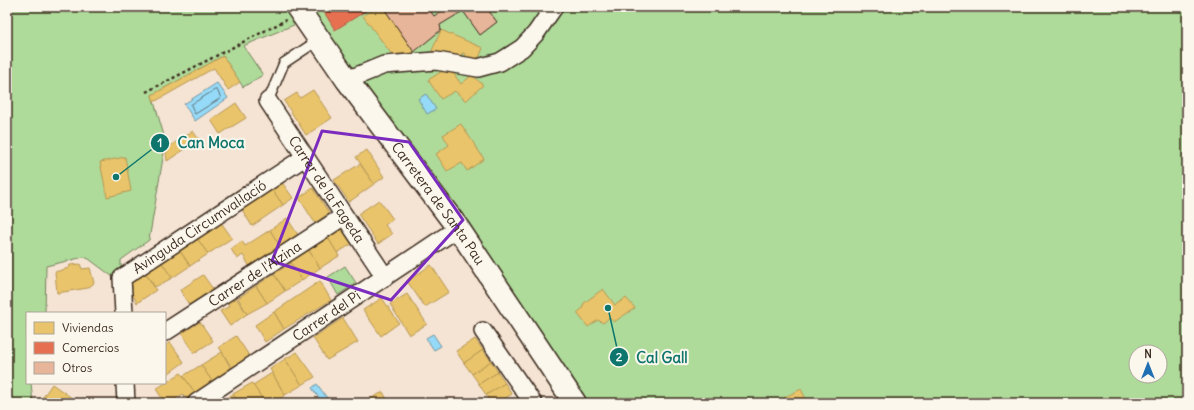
<svg xmlns="http://www.w3.org/2000/svg" width="1194" height="410" viewBox="0 0 1194 410" font-family="Delius,sans-serif">
<style>
.green{fill:#aedb9a;stroke:#74825c;fill-rule:evenodd}
.water{fill:#95daf8;stroke:#7194a1}
.homes{fill:#e9c46a;stroke:#b59653}
.shops{fill:#e76f51;stroke:#b35a42}
.lines{fill:none;stroke-linecap:round;stroke-linejoin:round}
.shore{stroke:#5f7075;stroke-width:1}
.building{fill:#e7b599;stroke:#3b2a1e}
.service-casing{stroke:#3b2a1e;stroke-width:12}
.minor-casing{stroke:#3b2a1e;stroke-width:20}
.secondary-casing{stroke:#3b2a1e;stroke-width:25}
.path{stroke:#3b2a1e;stroke-width:2.5;stroke-dasharray:3 3;stroke-linecap:butt}
.service{stroke:#fbf7ec;stroke-width:9}
.minor{stroke:#fbf7ec;stroke-width:17}
.secondary{stroke:#fbf7ec;stroke-width:22}
.marked{fill:none;stroke:#7b2cbf;stroke-width:3;stroke-linejoin:round}
.labels{text-anchor:middle;dominant-baseline:central;stroke-width:4;stroke-linejoin:round;paint-order:stroke}
.street-label{font-size:14px;fill:#3b2a1e;stroke:#fbf7ec}
.leader{fill:none;stroke:#0f766e;stroke-width:1.5}
.callout-dot{fill:#0f766e;stroke:#fbf7ec;stroke-width:1.5}
.mark-label{font-size:12px;text-anchor:middle;font-weight:bold;fill:#fff}
.callout-label{font-size:15px;text-anchor:middle;font-weight:bold;fill:#0f766e;stroke:#fbf7ec;stroke-width:4;stroke-linejoin:round;paint-order:stroke}
</style>
<rect width="100%" height="100%" fill="#f5e3d3"/>
<filter id="ink" filterUnits="userSpaceOnUse"><feTurbulence type="fractalNoise" baseFrequency=".025" numOctaves="2"/><feDisplacementMap in="SourceGraphic" scale="8" xChannelSelector="R" yChannelSelector="G"/><feConvolveMatrix kernelMatrix="1 2 1 2 8 2 1 2 1" color-interpolation-filters="sRGB"/></filter>
<g filter="url(#ink)">
<!-- green -->
<g class="green">
<path d="M7,7H1187V403H575L313,17L243,46L263,75L243,87L223,56L152,95L168,149L164,152L149,240L121,260V272L113,277L89,259L84,257L46,266L45,313H27V383H31L33,403H7ZM1136,352H1160V376H1136Z"/>
<path d="M345,266L356,283L338,295L328,277Z"/>
</g>
<!-- water -->
<g class="water">
<path d="M217,83L228,98L195,121L184,104Z"/>
<path d="M426,94L436,109L427,114L418,99Z"/>
<path d="M433,334L441,346L434,350L426,338Z"/>
<path d="M317,384L327,398L321,401L312,388Z"/>
</g>
<!-- homes -->
<g class="homes">
<path d="M377,7H383L414,52L399,64L363,16Z"/>
<path d="M441,30L483,48L475,68L462,62L466,54L462,53L458,63L431,53Z"/>
<path d="M223,56L240,82L228,90L214,68L154,102L152,95Z"/>
<path d="M449,67L461,84L472,75L483,85L466,101L455,91L441,99L428,80Z"/>
<path d="M313,90L332,118L306,135L284,101L297,93L300,98Z"/>
<path d="M236,103L246,118L220,134L211,120Z"/>
<path d="M461,124L484,159L467,171L462,163L447,171L436,154L449,145L443,135Z"/>
<path d="M193,131L199,140L167,161L166,154L170,146Z"/>
<path d="M367,150L384,177L374,184L356,157Z"/>
<path d="M125,157L131,191L107,197L100,162Z"/>
<path d="M360,164L374,184L349,202L334,180Z"/>
<path d="M281,181L293,198L283,205L271,188Z"/>
<path d="M271,188L283,205L252,226L241,208Z"/>
<path d="M313,188L329,213L315,223L299,198Z"/>
<path d="M379,200L393,219L385,225L392,234L378,244L358,214Z"/>
<path d="M287,218L300,238L282,250L270,230Z"/>
<path d="M220,221L232,238L208,254L196,237Z"/>
<path d="M344,226L355,242L337,253L327,236Z"/>
<path d="M270,230L282,250L251,269L243,255L237,259L231,249L242,241L245,246Z"/>
<path d="M327,236L339,256L320,268L308,249Z"/>
<path d="M196,237L208,254L190,266L178,248Z"/>
<path d="M178,248L190,266L172,278L160,260Z"/>
<path d="M308,249L320,268L302,280L289,261Z"/>
<path d="M160,260L172,278L155,287L144,271Z"/>
<path d="M291,263L302,280L285,291L274,274Z"/>
<path d="M80,264L82,269L90,268L94,283L88,288L57,293L55,272L69,268L70,265Z"/>
<path d="M431,265L449,292L425,307L407,281Z"/>
<path d="M144,271L156,290L137,303L131,291L132,287L129,281Z"/>
<path d="M274,274L285,291L267,303L256,286Z"/>
<path d="M203,275L215,292L191,308L180,290Z"/>
<path d="M320,281L331,300L284,329L274,312Z"/>
<path d="M256,286L267,303L247,314L238,298Z"/>
<path d="M603,289L615,305L626,298L635,308L614,322L609,318L603,323L598,320L588,327L577,313L582,309L584,303Z"/>
<path d="M407,294L427,324L409,335L390,304Z"/>
<path d="M235,296L247,314L230,326L220,311L230,306L226,301Z"/>
<path d="M382,298L399,323L381,336L363,310Z"/>
<path d="M274,312L284,329L265,342L255,325Z"/>
<path d="M343,318L358,342L327,360L313,338Z"/>
<path d="M200,322L213,341L194,353L182,333Z"/>
<path d="M236,336L250,357L232,368L219,347Z"/>
<path d="M475,339L483,350L464,363L456,351Z"/>
<path d="M170,342L184,362L165,376V346Z"/>
<path d="M483,350L491,361L472,374L464,363Z"/>
<path d="M222,352L233,372L214,384L201,365Z"/>
<path d="M297,352L315,377L302,385L285,359Z"/>
<path d="M285,359L302,385L285,395L270,369Z"/>
<path d="M491,361L498,372L479,384L472,374Z"/>
<path d="M201,365L214,384L196,394L183,376Z"/>
<path d="M498,372L505,383L486,395L479,384Z"/>
<path d="M181,373L196,394L188,400L183,394L168,403H165L156,389Z"/>
<path d="M272,373L285,395L274,403H265L253,385Z"/>
<path d="M252,383L253,385L265,403H239L233,394Z"/>
<path d="M505,383L512,394L498,403H491L486,395Z"/>
<path d="M52,384L79,403H39Z"/>
<path d="M801,389L808,403H788L785,397Z"/>
<path d="M383,392L388,401L372,403L370,399Z"/>
<path d="M233,394L239,403H219Z"/>
</g>
<!-- shops -->
<path class="shops" d="M321,7H372L335,30Z"/>
<g class="lines">
<!-- shore -->
<path class="shore" d="M215,90H217L221,98L195,114L191,105Z"/>
</g>
<!-- building -->
<path class="building" d="M383,7H436L431,12L434,16L448,7H486L497,22L480,35L463,11L440,25L441,30L414,52Z"/>
<g class="lines">
<!-- service casing -->
<g class="service-casing">
<path id="service" d="M268,101L284,63L320,39"/>
</g>
<!-- minor casing -->
<g class="minor-casing">
<g id="minor">
<path d="M347,80L384,65L436,61L478,68L500,62L522,48L536,33L554,7"/>
<path id="s1" d="M268,101L385,277"/>
<path id="s2" d="M124,313L122,278L305,157"/>
<path d="M483,331L533,403"/>
<path id="s3" d="M165,332L344,216"/>
<path d="M125,383L126,403"/>
<path id="s4" d="M196,403L458,228"/>
</g>
</g>
<!-- secondary casing -->
<g class="secondary-casing">
<g id="secondary">
<path id="s5" d="M297,7L347,80L458,228L575,403"/>
</g>
</g>
<!-- path -->
<path class="path" d="M146,92L286,20"/>
<!-- service -->
<use href="#service" class="service"/>
<!-- minor -->
<use href="#minor" class="minor"/>
<!-- secondary -->
<use href="#secondary" class="secondary"/>
</g>
</g>
<!-- marked area -->
<path class="marked" d="M322,131L409,142L463,220L391,300L272,261Z"/>
<g class="labels">
<!-- street labels -->
<g class="street-label">
<text stroke="none"><textPath href="#s1" startOffset="106">Carrer de la Fageda</textPath></text>
<text stroke="none"><textPath href="#s5" startOffset="242">Carretera de Santa Pau</textPath></text>
<text stroke="none"><textPath href="#s2" startOffset="128">Avinguda Circumval·lació</textPath></text>
<text stroke="none"><textPath href="#s3" startOffset="107">Carrer de l'Alzina</textPath></text>
<text stroke="none"><textPath href="#s4" startOffset="157">Carrer del Pi</textPath></text>
</g>
</g>
<!-- callouts -->
<path class="leader" d="M116 177L160 143M608 308L619 357"/>
<g class="callout-dot">
<circle cx="116" cy="177" r="4"/>
<circle cx="608" cy="308" r="4"/>
<circle cx="160" cy="143" r="10"/>
<circle cx="619" cy="357" r="10"/>
</g>
<g class="mark-label">
<text x="160" y="147">1</text>
<text x="619" y="361">2</text>
</g>
<g class="callout-label">
<text x="211" y="148">Can Moca</text>
<text x="662" y="363">Cal Gall</text>
</g>
<!-- margin -->
<rect width="1194" height="410" fill="none" stroke="#fbf7ec" stroke-width="24"/>
<rect x="12" y="12" width="1170" height="386" fill="none" stroke="#3b2a1e" stroke-width="1.5" filter="url(#ink)"/>
<!-- legend -->
<rect x="26" y="312" width="140" height="72" fill="#fbf7ec" stroke="#aea59a"/>
<rect x="34" y="322" width="20" height="12" fill="#e9c46a" stroke="#aea59a"/>
<text x="62" y="332" font-size="12" fill="#3b2a1e">Viviendas</text>
<rect x="34" y="342" width="20" height="12" fill="#e76f51" stroke="#aea59a"/>
<text x="62" y="352" font-size="12" fill="#3b2a1e">Comercios</text>
<rect x="34" y="362" width="20" height="12" fill="#e7b599" stroke="#aea59a"/>
<text x="62" y="372" font-size="12" fill="#3b2a1e">Otros</text>
<!-- north arrow -->
<g transform="translate(1148 364)"><circle r="19" fill="#fbf7ec" stroke="#aea59a"/>
<path d="M0-3L7 15L0 10L-7 15Z" fill="#1f6fb2"/>
<text y="-6" font-size="11" font-weight="bold" text-anchor="middle" fill="#3b2a1e">N</text>
</g>
</svg>
